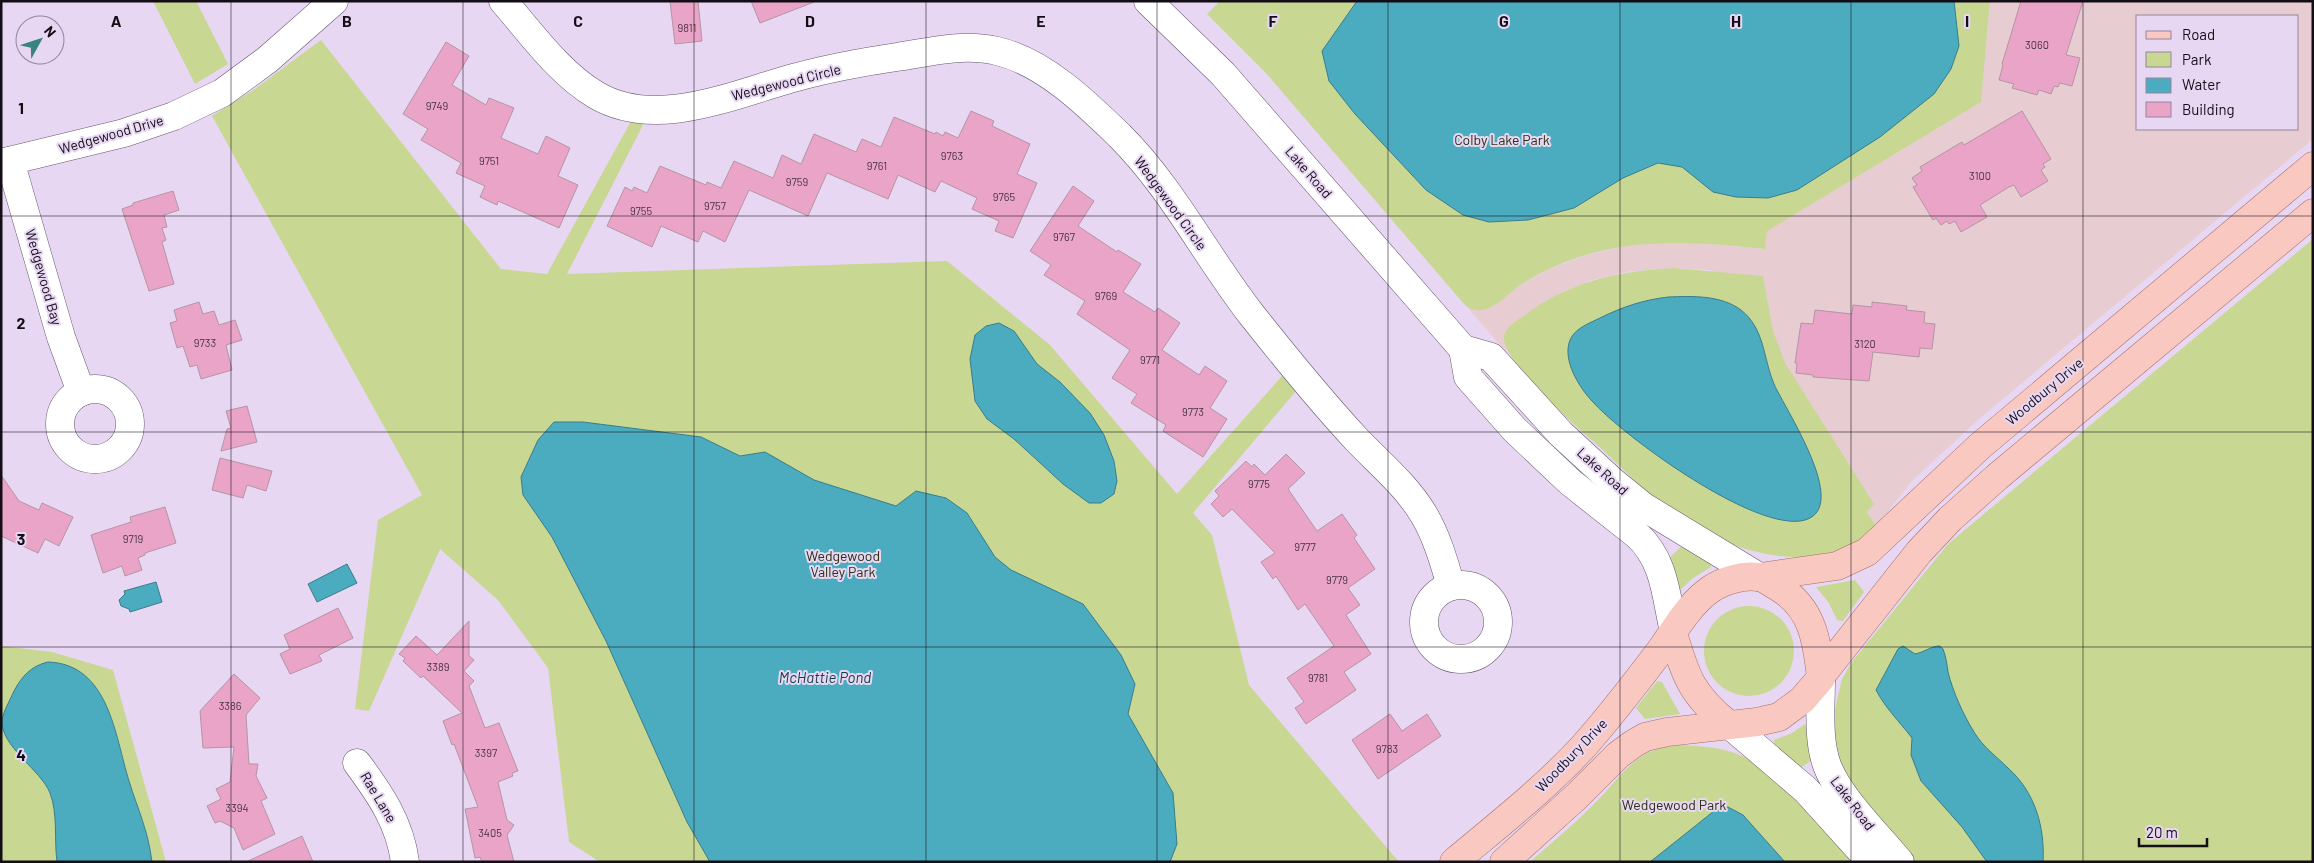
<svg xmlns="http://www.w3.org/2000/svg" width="2314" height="863" viewBox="0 0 2314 863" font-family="Barlow,sans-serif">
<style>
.commercial{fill:#e7cdd1;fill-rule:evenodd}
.green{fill:#c8d791}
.water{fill:#4bacbf;stroke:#3a7c8c}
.building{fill:#eaa4c8;stroke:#b395a3}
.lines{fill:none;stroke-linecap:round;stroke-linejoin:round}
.minor-casing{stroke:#65566d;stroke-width:29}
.major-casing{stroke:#a56e6a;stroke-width:29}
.minor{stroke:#fff;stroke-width:28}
.major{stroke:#f8c8c1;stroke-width:28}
.grid{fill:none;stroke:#130d16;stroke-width:1;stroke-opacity:0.55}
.labels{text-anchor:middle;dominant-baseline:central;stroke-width:4;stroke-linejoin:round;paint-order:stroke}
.number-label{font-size:11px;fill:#493342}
.street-label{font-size:14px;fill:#130d16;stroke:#e8d7f3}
.park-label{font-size:14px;fill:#2a3011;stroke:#e8d7f3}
.water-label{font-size:15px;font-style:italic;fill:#113d46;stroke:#e8d7f3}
.grid-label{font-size:16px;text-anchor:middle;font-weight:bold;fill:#130d16;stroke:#e8d7f3;stroke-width:4;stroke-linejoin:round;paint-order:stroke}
</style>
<rect width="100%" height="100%" fill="#e8d7f3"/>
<!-- commercial -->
<path class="commercial" d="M1990,1H2313V139L1979,419L1912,481L1876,526L1782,374L1711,270L1674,268L1632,271L1592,280L1562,292L1523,316L1506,331L1504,337L1507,351L1513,360L1461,300L1471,309L1492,307L1518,287L1549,269L1584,256L1623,246L1673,241L1765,249L1766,231L1981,102ZM2138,16H2298V129H2138Z"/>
<!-- green -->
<g class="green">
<path d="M153,1H196L228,64L195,84Z"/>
<path d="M1220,1H1990L1981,102L1767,231L1765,249C1694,242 1631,236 1563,263C1547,269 1533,277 1519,286C1508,294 1495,309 1481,310C1474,311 1469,308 1464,304L1266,73L1207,14Z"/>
<path d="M321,40L501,269L547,274L631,121L644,123L567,274L947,261L1050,345L1177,494L1283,375L1296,391L1193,513L1212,535L1249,685L1399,862H600L569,842L548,668L498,600L440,549L369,711L355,709L378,520L422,495L212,116L252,91Z"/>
<path d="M2313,239V862H1912L1849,786L1835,755L1834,713L1842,679L1851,663L1948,544Z"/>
<path d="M1674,268L1763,276L1773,331L1785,363L1874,504L1867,512L1876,526C1816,586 1717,548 1658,504C1649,498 1642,488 1634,480C1620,466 1607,454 1593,441C1574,425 1500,359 1504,336C1506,326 1518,320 1525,315C1570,281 1619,271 1674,268Z"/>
<path d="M1683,545L1711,562V567L1693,578L1678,592L1669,558Z"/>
<path d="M1855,580L1864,592L1843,621L1837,620L1829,603L1816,587Z"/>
<circle cx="1749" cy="651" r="45"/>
<path d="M1,646L52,652L113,670L166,862H1Z"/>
<path d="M1657,681L1662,682L1680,714L1645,719L1636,708Z"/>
<path d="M1807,723L1812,760L1799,769L1774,745V740L1792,733Z"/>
<path d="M1681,745C1699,746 1717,747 1734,753C1784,770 1824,825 1860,862H1530C1551,843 1573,825 1593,805C1623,776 1634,747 1681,745Z"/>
</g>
<!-- water -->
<g class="water">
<path d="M1357,1H1954L1959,46L1951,69L1934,94L1880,137L1797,190L1768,198L1736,197L1713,192L1682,167L1658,163L1623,178L1574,208L1528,220L1489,222L1463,215L1426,190L1355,114L1329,81L1322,51Z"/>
<path d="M1668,297C1692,296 1721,295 1741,310C1765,329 1763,358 1774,384C1785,409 1851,507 1805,520C1757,534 1623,436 1592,401C1579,387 1562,360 1570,340C1575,328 1590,323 1600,318C1622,307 1643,300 1668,297Z"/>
<path d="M999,323L1014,331L1037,364L1060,382L1090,413L1104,435L1114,461L1117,481L1114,494L1101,503H1089L1063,484L1014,439L987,419L975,401L970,359L975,335L986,326Z"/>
<path d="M554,422H583L701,437L740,456L765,452L814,480L896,506L916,491L946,498L967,513L995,557L1011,570L1083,604L1121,655L1135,684L1128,714L1173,793L1177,844L1170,862H710L687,822L606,641L552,537L523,495L521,477L538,440Z"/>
<path d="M347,564L357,583L317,602L308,584Z"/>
<path d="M156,582L162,602L130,612L129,609L121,606L119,600L125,594L124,591Z"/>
<path d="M1903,646L1915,654C1925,652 1931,646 1940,646L1943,649C1946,657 1947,664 1948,672C1953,692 1963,714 1974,732C1983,747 1996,756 2008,768C2035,792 2045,827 2043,862H1987L1962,827L1921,781L1911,755L1912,738C1899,721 1886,709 1876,690L1898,649Z"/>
<path d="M48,662C109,664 115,736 129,781C138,810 148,830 152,862H57C54,839 58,814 50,793C41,770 0,746 2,720C4,710 10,700 14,691C22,676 31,666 48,662Z"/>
<path d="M1728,807L1743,815L1785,862H1650L1714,811Z"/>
</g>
<!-- building -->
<g class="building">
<path d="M670,1H698L702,41L675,44Z"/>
<path d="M751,1H813L814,2L760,23Z"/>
<path d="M2021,1H2083L2066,55L2080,58L2072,86L2060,83L2058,87L2054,86L2051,94L2039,90L2037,95L2012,88L2014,84L1999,80L2003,65L2002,64Z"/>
<path d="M446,42L469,56L452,85L486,105L489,98L514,108L501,138L538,154L546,136L570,148L558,176L578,185L559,228L498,201L497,205L480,197L485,186L456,173L461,163L421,140L428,129L403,114Z"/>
<path d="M971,111L994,121L992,126L1030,144L1017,174L1037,183L1013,238L995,231L999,221L972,209L977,198L941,181L935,192L898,175L888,199L827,173L808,216L749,190L725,242L703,231L698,242L661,226L652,247L607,226L625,187L632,191L634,187L647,193L660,166L706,185L707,182L721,188L734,161L773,178L782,155L801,164L814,134L856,152L862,139L881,147L894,117L935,134L936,132L943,136L945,132L958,138Z"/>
<path d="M2022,111L2051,159L2043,164L2045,167L2041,170L2048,181L2021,197L2014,185L2009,187L1980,205L1987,217L1961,232L1955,221L1949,224L1947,221L1941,225L1936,218L1933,220L1913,187L1917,185L1912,178L1922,171L1920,167L1962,142L1964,145Z"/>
<path d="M1073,186L1094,201L1078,226L1117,252L1118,250L1141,264L1123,292L1155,312L1158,308L1180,323L1162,350L1199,375L1205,366L1227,381L1210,408L1227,419L1203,457L1163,431L1166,425L1131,403L1137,394L1112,378L1130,350L1077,314L1085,301L1044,275L1051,265L1030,251Z"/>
<path d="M173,191L179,210L164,215L167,227L162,228L166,240L162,242L174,284L149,291L122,209L133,205V203Z"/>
<path d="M199,302L203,314L214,311L219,325L235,320L242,340L226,345L232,370L201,379L197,365L190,367L183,346L177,348L170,323L177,321L174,310Z"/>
<path d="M1872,302L1907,306L1906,310L1925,312L1924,323L1935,324L1932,349L1920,348L1919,357L1873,352L1869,381L1813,377V375L1796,373L1797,363H1795L1801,323L1813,324L1815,310L1852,314L1853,305L1872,307Z"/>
<path d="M247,406L257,442L221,451L227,429L231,428L226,411Z"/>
<path d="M1286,454L1305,473L1288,489L1317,531L1342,514L1357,535L1354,538L1375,569L1348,588L1360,605L1346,615L1371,654L1344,672L1356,690L1306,724L1295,708L1304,702L1287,678L1334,646L1305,604L1298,610L1276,576L1273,579L1261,562L1275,553L1232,509L1223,517L1211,504L1219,496L1215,491L1246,461L1252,467L1254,464L1265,475Z"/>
<path d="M220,458L272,471L266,491L247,485L243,498L212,490Z"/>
<path d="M1,475L19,501L39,510L42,503L73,517L59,546L45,539L38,553L1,536Z"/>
<path d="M165,507L176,543L145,553V555L138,558L142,570L125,576L122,566L103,573L91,535L131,522L130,517Z"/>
<path d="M338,608L353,638L319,655L322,661L290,674L280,654L290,649L284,635Z"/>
<path d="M469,621V656L474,660L464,671L474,681L469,686L485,728L499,723L518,771L512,773L513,776L498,782L507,820L514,825L507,835L514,862H482L480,857L475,858L465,809L478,807L454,744L452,745L443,721L462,713L423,676L421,678L403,661L405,658L399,654L416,636L437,655Z"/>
<path d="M234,674L260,698L246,715L249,764H258L256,776L267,798L261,801L275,834L243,850L234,828L220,821L215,823L207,806L221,799L216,789L230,782L234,747L203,748L200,711Z"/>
<path d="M1390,714L1402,731L1427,714L1441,736L1378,779L1352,740Z"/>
<path d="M302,836L313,862H246Z"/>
</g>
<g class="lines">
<!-- minor casing -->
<g class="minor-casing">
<g id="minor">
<path d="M503,1C531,33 559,73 596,95C657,131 736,93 797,77C830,68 863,62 897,57C930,52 963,43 997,51C1044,62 1086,103 1120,136C1172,188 1206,256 1251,314C1285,357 1320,400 1357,440C1380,464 1407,486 1424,515C1437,537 1444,562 1451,586"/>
<path d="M1148,1L1223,74L1463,349L1468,377L1515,430L1570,482L1637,535C1665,560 1666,597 1674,632"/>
<path d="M10,161L61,337L81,392"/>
<path d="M1,163L124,133L174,116L222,93L267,60L334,1"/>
<path d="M1463,349L1491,357L1561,434L1612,481L1644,507L1759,577"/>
<circle cx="95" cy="424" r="35"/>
<circle cx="1461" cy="622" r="37"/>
<path d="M1821,678C1821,704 1818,734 1825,759C1834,793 1877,834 1900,862"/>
<path d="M1730,725L1806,790L1871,862"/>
<path d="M357,763C380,794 400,823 405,862"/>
</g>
</g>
<!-- major casing -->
<g class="major-casing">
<g id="major">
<path d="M1760,577L1837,566L1867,552L1980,446L2313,166"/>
<path d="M1673,633C1686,678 1692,695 1729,725"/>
<path d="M1820,677L1919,552L1950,519L1997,477L2313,213"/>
<path d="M1454,862C1498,825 1543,790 1582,748C1610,717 1635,684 1660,651C1675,630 1689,604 1711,589C1723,581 1742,575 1758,577C1764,577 1772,584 1778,587C1813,608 1817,641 1821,678L1802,700L1779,717L1757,722L1667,732L1645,737L1633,744L1618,755L1576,797L1504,862"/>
</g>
</g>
<!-- minor -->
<use href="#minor" class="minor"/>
<!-- major -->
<use href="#major" class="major"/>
</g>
<!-- grid -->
<path class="grid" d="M231,1V862M463,1V862M694,1V862M926,1V862M1157,1V862M1388,1V862M1620,1V862M1851,1V862M2083,1V862M1,216H2313M1,432H2313M1,647H2313"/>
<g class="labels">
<!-- number labels -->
<g class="number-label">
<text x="687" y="27">9811</text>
<text x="2037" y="44">3060</text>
<text x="437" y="105">9749</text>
<text x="952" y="155">9763</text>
<text x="489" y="160">9751</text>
<text x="877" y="165">9761</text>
<text x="1980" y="175">3100</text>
<text x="797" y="181">9759</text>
<text x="1004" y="196">9765</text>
<text x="715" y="205">9757</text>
<text x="641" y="210">9755</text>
<text x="1064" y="236">9767</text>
<text x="1106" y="295">9769</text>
<text x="205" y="342">9733</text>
<text x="1865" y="343">3120</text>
<text x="1150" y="359">9771</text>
<text x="1193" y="411">9773</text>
<text x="1259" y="483">9775</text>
<text x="133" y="538">9719</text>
<text x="1305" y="546">9777</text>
<text x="1337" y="579">9779</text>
<text x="438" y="666">3389</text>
<text x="1318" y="677">9781</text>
<text x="230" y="705">3386</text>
<text x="1387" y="748">9783</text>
<text x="486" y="752">3397</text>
<text x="237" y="807">3394</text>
<text x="490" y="832">3405</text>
</g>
<!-- street labels -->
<g class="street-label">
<text transform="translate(786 82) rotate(-14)">Wedgewood Circle</text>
<text transform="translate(111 134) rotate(-16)">Wedgewood Drive</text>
<text transform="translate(1309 172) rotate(49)">Lake Road</text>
<text transform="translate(1171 203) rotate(54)">Wedgewood Circle</text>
<text transform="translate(44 277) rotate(74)">Wedgewood Bay</text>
<text transform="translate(2044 391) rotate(-40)">Woodbury Drive</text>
<text transform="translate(1603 471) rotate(42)">Lake Road</text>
<text transform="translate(1571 755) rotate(-46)">Woodbury Drive</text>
<text transform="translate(379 797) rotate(59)">Rae Lane</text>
<text transform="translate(1853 803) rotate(53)">Lake Road</text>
</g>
<!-- park labels -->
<g class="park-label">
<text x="1502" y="139">Colby Lake Park</text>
<text x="843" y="555">Wedgewood<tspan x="843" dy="16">Valley Park</tspan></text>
<text x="1674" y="804">Wedgewood Park</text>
</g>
<!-- water labels -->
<g class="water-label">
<text x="825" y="677">McHattie Pond</text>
</g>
</g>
<g class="grid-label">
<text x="116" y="27">A</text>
<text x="347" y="27">B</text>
<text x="578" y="27">C</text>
<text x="810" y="27">D</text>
<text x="1041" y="27">E</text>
<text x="1273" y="27">F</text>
<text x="1504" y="27">G</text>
<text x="1736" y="27">H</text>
<text x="1967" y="27">I</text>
<text x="21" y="114">1</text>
<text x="21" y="329">2</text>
<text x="21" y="545">3</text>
<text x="21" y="761">4</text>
</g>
<!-- border -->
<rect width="2314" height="863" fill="none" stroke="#130d16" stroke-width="5"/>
<!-- legend -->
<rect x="2136" y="15" width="162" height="115" fill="#e8d7f3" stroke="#93869b"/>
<rect x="2146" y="31" width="25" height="8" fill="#f8c8c1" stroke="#93869b"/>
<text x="2182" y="40" font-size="15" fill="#130d16">Road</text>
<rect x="2146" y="52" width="25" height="15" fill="#c8d791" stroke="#93869b"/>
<text x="2182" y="65" font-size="15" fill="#130d16">Park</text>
<rect x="2146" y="78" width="25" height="15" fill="#4bacbf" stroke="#93869b"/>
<text x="2182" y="90" font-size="15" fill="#130d16">Water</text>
<rect x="2146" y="102" width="25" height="15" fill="#eaa4c8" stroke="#93869b"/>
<text x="2182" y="115" font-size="15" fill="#130d16">Building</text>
<!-- north arrow -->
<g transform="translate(40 40) rotate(50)"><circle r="24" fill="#e8d7f3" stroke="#93869b"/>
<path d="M0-4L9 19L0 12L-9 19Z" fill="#3a8383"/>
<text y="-8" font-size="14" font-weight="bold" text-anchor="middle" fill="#130d16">N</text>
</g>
<!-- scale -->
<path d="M2139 838v8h68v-8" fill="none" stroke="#130d16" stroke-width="2.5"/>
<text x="2146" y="838" font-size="15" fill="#130d16" stroke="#e8d7f3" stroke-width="4" paint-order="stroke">20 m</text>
</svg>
